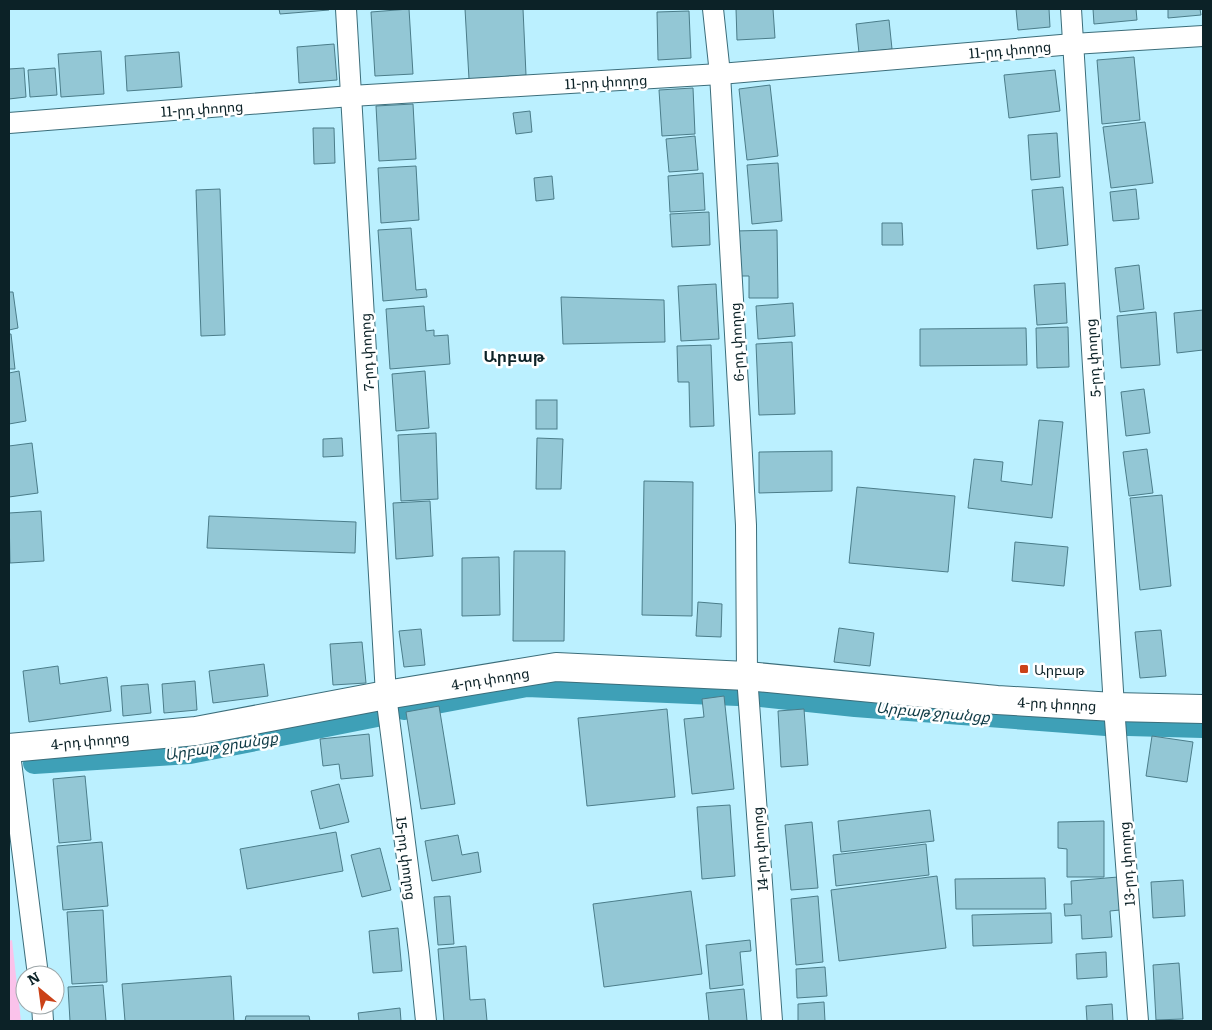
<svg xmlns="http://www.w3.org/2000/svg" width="1212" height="1030" viewBox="0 0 1212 1030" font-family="Literata,'Noto Sans Armenian',serif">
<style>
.green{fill:#fac2ea}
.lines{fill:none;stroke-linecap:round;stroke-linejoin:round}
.canal{stroke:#3ea0b7;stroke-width:22}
.building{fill:#93c7d5;stroke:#4b7d8a}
.minor-casing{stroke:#3c6e7b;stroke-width:22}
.secondary-casing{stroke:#3c6e7b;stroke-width:30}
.minor{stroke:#fff;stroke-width:20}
.secondary{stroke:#fff;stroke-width:28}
.poi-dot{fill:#cb4218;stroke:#fff;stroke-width:2}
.labels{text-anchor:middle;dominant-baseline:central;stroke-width:5;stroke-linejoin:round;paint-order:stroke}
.street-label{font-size:14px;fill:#0c2227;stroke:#fff}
.poi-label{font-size:14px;fill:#0c2227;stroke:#fff;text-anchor:start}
.water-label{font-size:15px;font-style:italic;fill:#0f3b46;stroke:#fff}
.quarter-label{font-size:16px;font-weight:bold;fill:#0c2227;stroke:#fff}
</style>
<rect width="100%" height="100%" fill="#bbf0ff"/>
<!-- green -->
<path class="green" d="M12,940L21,1021H9V941Z"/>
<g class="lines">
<!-- canal -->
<g class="canal">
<path d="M761,696L855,706L1106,725"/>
<path d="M404,709L527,686L738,695"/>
<path d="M1128,725L1203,727"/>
<path d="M34,763L190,753L377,716"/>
</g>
</g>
<!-- building -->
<g class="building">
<path d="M279,9H329V10L280,14Z"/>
<path d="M409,9L413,74L375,76L371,12Z"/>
<path d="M465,9H523L526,75L469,79Z"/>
<path d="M736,9H773L775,38L737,40Z"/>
<path d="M1016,9H1049L1050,27L1018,30Z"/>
<path d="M1093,9H1136L1137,20L1094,24Z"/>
<path d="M1168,9H1200L1201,15L1168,18Z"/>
<path d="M689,11L691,58L658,60L657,12Z"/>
<path d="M889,20L892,49L859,53L856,24Z"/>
<path d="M334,44L337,80L299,83L297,47Z"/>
<path d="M101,51L104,94L61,97L58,54Z"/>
<path d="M179,52L182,87L127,91L125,56Z"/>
<path d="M1134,57L1140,120L1102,124L1097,60Z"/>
<path d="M24,68L26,97L9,99V69Z"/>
<path d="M55,68L57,95L30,97L28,70Z"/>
<path d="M1055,70L1060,111L1009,118L1004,75Z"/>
<path d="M770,85L778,156L747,160L739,89Z"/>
<path d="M693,88L695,134L662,136L659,90Z"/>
<path d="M413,104L416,159L379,161L376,106Z"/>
<path d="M530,111L532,132L516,134L513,113Z"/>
<path d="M1145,122L1153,183L1111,188L1103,127Z"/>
<path d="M313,128H334L335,163L314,164Z"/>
<path d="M1057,133L1060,177L1031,180L1028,135Z"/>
<path d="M695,136L698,170L669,172L666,139Z"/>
<path d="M778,163L782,221L752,224L747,165Z"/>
<path d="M416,166L419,220L381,223L378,168Z"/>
<path d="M703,173L705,210L670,212L668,176Z"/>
<path d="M552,176L554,199L536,201L534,178Z"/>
<path d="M1063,187L1068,245L1037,249L1032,190Z"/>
<path d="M220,189L225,335L201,336L196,190Z"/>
<path d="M1136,189L1139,219L1113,221L1110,192Z"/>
<path d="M709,212L710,245L672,247L670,214Z"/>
<path d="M882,223H902L903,245H882Z"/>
<path d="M411,228L416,290L426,289L427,297L383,301L378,230Z"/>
<path d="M777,230L778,298H749V276H735V231Z"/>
<path d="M1139,265L1144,309L1120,312L1115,268Z"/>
<path d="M1065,283L1067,323L1037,325L1034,285Z"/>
<path d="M716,284L719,339L681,341L678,286Z"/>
<path d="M9,292H13L18,328L9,330Z"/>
<path d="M561,297L664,300L665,342L563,344Z"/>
<path d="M793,303L795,336L758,339L756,306Z"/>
<path d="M424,306L426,331L434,330V336L448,335L450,364L390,369L386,309Z"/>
<path d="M1203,310V350L1177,353L1174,313Z"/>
<path d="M1156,312L1160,365L1121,368L1117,316Z"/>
<path d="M1068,327L1069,367L1037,368L1036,328Z"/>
<path d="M1026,328L1027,365L920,366V329Z"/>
<path d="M9,334H11L15,369H9Z"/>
<path d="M792,342L795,414L759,415L756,344Z"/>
<path d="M711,345L714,426L690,427L689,382H678L677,346Z"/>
<path d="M19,371L26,421L9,424V373Z"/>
<path d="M425,371L429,428L396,431L392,374Z"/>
<path d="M1144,389L1150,433L1126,436L1121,392Z"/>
<rect x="536" y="400" width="21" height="29"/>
<path d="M1039,420L1063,422L1052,518L968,508L974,459L1003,462L1001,481L1032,485Z"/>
<path d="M436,433L438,499L401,501L398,435Z"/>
<path d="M342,438L343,456L323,457V439Z"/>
<path d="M537,438L563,439L561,489H536Z"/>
<path d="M32,443L38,493L9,497V446Z"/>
<path d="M1147,449L1153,493L1129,496L1123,452Z"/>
<path d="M832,451V491L759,493V452Z"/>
<path d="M644,481L693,482L692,616L642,615Z"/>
<path d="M857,487L955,496L948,572L849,563Z"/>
<path d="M1162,495L1171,586L1140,590L1130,498Z"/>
<path d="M430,501L433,556L396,559L393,503Z"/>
<path d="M41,511L44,561L10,563L9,513Z"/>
<path d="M209,516L356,522L355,553L207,548Z"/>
<path d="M1015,542L1068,547L1064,586L1012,581Z"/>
<path d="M514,551H565L564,641H513Z"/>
<path d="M499,557L500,615L462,616V558Z"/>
<path d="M698,602L722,604L721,637L696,636Z"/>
<path d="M839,628L874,633L870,666L834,662Z"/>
<path d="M421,629L425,665L404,667L399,631Z"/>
<path d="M1161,630L1166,676L1140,678L1135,632Z"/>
<path d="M362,642L366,683L333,685L330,644Z"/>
<path d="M264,664L268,696L213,703L209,671Z"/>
<path d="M58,666L60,684L107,677L111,711L29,722L23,671Z"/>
<path d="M195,681L197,710L164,713L162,684Z"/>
<path d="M148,684L151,713L123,716L121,686Z"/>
<path d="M724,696L734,789L692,794L684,719L704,717L702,699Z"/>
<path d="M439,706L455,804L421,809L406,712Z"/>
<path d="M667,709L675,797L587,806L578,718Z"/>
<path d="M804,709L808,765L781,767L778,711Z"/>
<path d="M369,734L373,776L341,779L339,764L323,766L320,739Z"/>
<path d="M1152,736L1193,742L1187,782L1146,776Z"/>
<path d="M85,776L91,840L59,843L53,779Z"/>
<path d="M339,784L349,822L320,829L311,791Z"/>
<path d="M730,805L735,876L702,879L697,807Z"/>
<path d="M930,810L934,841L841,852L838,821Z"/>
<path d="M1104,821V877H1067V849L1058,848V822Z"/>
<path d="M812,822L818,888L791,890L785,825Z"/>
<path d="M336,832L343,871L247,889L240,849Z"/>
<path d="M458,835L462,855L478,852L481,872L432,881L425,841Z"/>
<path d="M102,842L108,906L63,910L57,846Z"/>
<path d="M926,844L929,875L836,886L833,855Z"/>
<path d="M380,848L391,890L362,897L351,855Z"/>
<path d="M937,876L946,948L839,961L831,890Z"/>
<path d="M1118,877L1120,910L1110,911L1112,937L1082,939L1081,915L1065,916L1064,904H1072L1071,881Z"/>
<path d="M1045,878L1046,909H956L955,879Z"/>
<path d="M1183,880L1185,916L1153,918L1151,882Z"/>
<path d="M691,891L702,974L604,987L593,904Z"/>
<path d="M450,896L454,944L438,945L434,897Z"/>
<path d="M818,896L823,962L796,965L791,899Z"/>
<path d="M103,910L107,982L72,984L67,912Z"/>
<path d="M1051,913L1052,943L973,946L972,915Z"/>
<path d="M398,928L402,971L373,973L369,931Z"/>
<path d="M750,940L751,951L740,952L743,985L710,989L706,945Z"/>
<path d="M466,946L470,1000L485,999L487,1021H444L438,949Z"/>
<path d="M1106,952L1107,977L1077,979L1076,954Z"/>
<path d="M1179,963L1183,1019L1156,1020L1153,965Z"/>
<path d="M825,967L827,996L797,998L796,969Z"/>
<path d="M231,976L234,1021H125L122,984Z"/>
<path d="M103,985L106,1021H70L68,987Z"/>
<path d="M744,989L747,1021H709L706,993Z"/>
<path d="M824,1002L825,1021H798V1004Z"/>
<path d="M1112,1004L1113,1021H1087L1086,1006Z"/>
<path d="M400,1008L401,1021H359L358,1013Z"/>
<path d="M246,1016H309L310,1021H245Z"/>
</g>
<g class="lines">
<!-- minor casing -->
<g class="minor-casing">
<g id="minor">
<path d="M346,9L386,695L419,952L426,1021"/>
<path d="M713,9L720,74L746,525L747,676L772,1021"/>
<path d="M1071,9L1114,707L1138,1021"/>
<path d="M9,123L351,96L720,74L1073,44L1203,36"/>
<path d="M9,746L38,975"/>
<path d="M42,1005L43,1021"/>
</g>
</g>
<!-- secondary casing -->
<g class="secondary-casing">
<path id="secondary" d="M9,748L196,731L386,695L556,667L747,676L997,700L1114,707L1203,709"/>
</g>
<!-- minor -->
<use href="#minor" class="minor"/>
<!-- secondary -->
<use href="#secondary" class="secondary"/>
</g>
<!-- markers -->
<rect class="poi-dot" x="1019" y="664" width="10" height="10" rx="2.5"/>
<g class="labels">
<!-- street labels -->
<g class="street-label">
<text transform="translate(1010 49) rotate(-5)">11-րդ փողոց</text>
<text transform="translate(606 81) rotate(-3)">11-րդ փողոց</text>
<text transform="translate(202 108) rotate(-4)">11-րդ փողոց</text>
<text transform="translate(736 342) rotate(-93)">6-րդ փողոց</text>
<text transform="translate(366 352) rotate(-93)">7-րդ փողոց</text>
<text transform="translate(1092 358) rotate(-94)">5-րդ փողոց</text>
<text transform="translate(490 678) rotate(-9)">4-րդ փողոց</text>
<text transform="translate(1057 703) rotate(3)">4-րդ փողոց</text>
<text transform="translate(90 740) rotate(-5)">4-րդ փողոց</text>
<text transform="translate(759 849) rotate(-94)">14-րդ փողոց</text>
<text transform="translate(407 858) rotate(83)">15-րդ փողոց</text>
<text transform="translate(1126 864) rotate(-94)">13-րդ փողոց</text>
</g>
<!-- poi labels -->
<g class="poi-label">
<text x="1034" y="669">Արբաթ</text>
</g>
<!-- water labels -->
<g class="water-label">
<text transform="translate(933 711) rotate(5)">Արբաթ ջրանցք</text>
<text transform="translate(221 745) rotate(-9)">Արբաթ ջրանցք</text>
</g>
<!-- quarter labels -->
<g class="quarter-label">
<text x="514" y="355">Արբաթ</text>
</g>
</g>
<!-- border -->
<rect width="1212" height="1030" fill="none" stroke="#0c2227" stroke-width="20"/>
<!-- north arrow -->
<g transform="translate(40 990) rotate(331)"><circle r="24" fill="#ffffff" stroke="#9ea7a9"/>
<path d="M0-4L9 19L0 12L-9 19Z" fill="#cb4218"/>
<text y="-8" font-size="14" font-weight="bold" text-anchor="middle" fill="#0c2227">N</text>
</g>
</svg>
